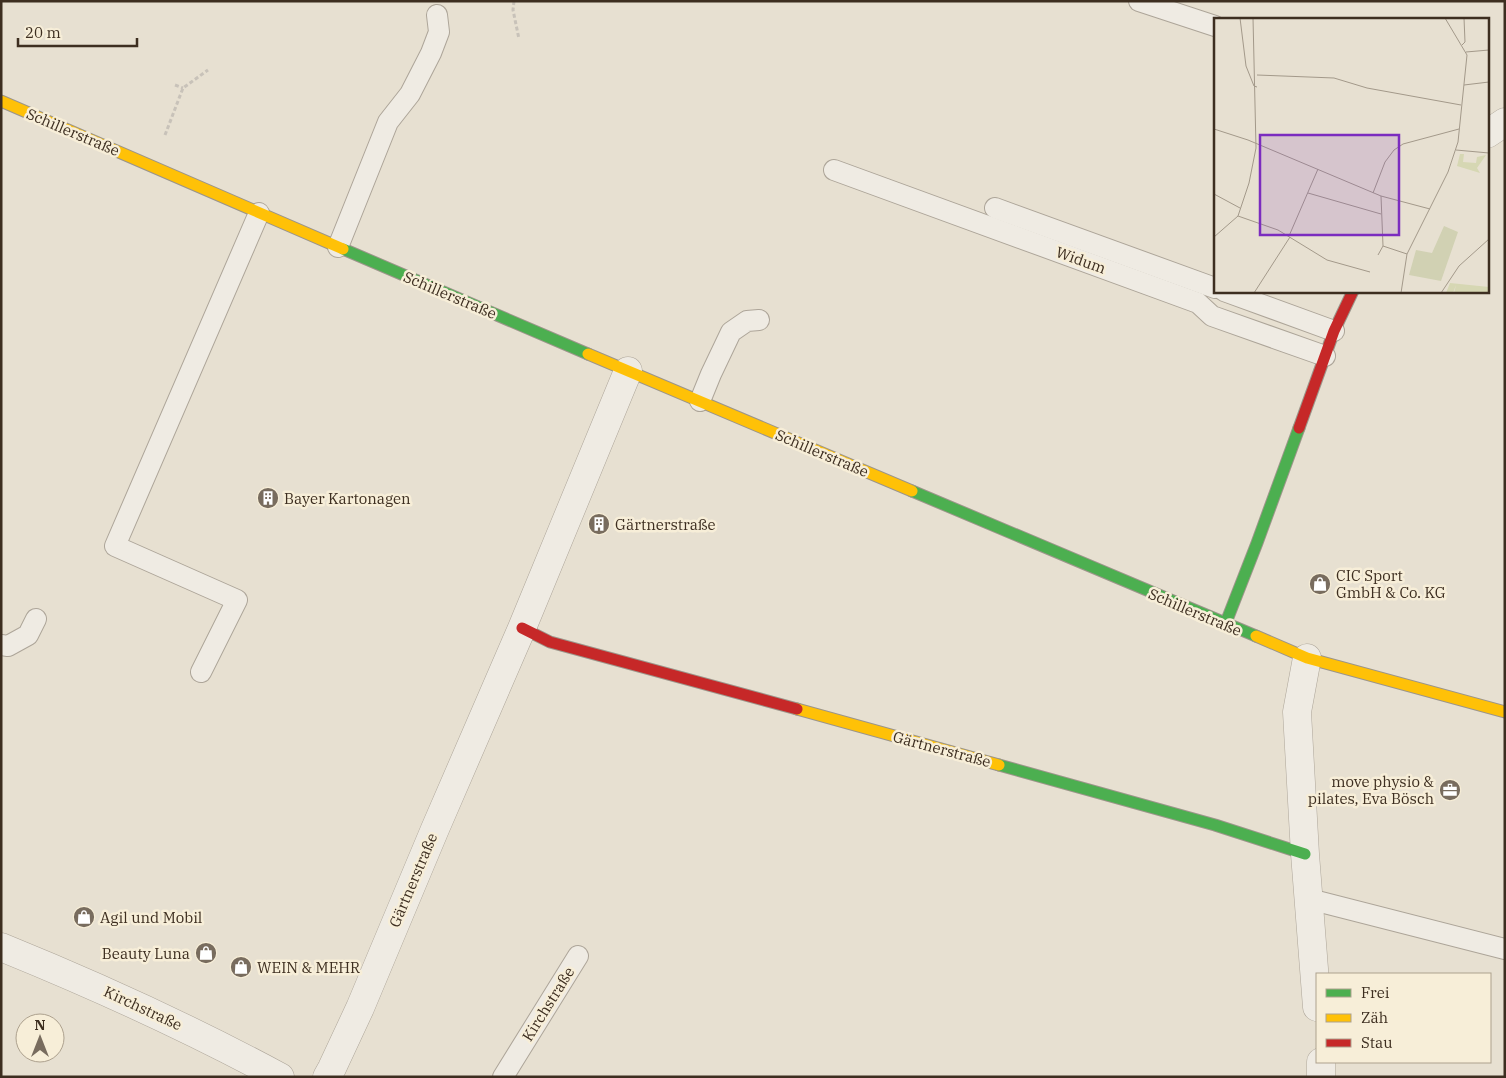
<svg xmlns="http://www.w3.org/2000/svg" width="1506" height="1078" viewBox="0 0 1506 1078" font-family="'IBM Plex Serif',serif">
<style>
.lines{fill:none;stroke-linecap:round;stroke-linejoin:round}
.lane-casing{stroke:#ada599;stroke-width:22}
.street-casing{stroke:#ada599;stroke-width:29}
.fast-casing{stroke:#9c958a;stroke-width:13}
.slow-casing{stroke:#9c958a;stroke-width:13}
.jam-casing{stroke:#9c958a;stroke-width:13}
.path{stroke:#c8c2b9;stroke-width:3;stroke-dasharray:4 2.5;stroke-linecap:butt}
.lane{stroke:#efebe3;stroke-width:20}
.street{stroke:#efebe3;stroke-width:28}
.fast{stroke:#4caf50;stroke-width:11}
.slow{stroke:#ffc107;stroke-width:11}
.jam{stroke:#c62828;stroke-width:11}
.labels{text-anchor:middle;dominant-baseline:central;stroke-width:5;stroke-linejoin:round;paint-order:stroke}
.street-label{font-size:15px;fill:#3d2e20;stroke:#f7eed8}
.poi-label{font-size:15px;fill:#3d2e20;stroke:#f7eed8;text-anchor:start}
.inset-road{fill:none;stroke:#a3998a;stroke-width:1}
.view{fill:#7b2cbf;fill-opacity:0.15;stroke:#7b2cbf;stroke-width:2.5}
.inset-edge{fill:none;stroke:#3d2e20;stroke-width:2.5}
</style>
<rect width="100%" height="100%" fill="#e7e0d1"/>
<g class="lines">
<!-- lane casing -->
<g class="lane-casing">
<g id="lane">
<path d="M1139,1L1215,26"/>
<path d="M834,170L1198,303L1212,316L1325,356"/>
<path d="M995,208L1215,288"/>
<path d="M338,247L388,122L410,94L431,53L439,32L437,15"/>
<path d="M1224,291L1334,331"/>
<path d="M700,401L711,374L731,332L747,321L759,320"/>
<path d="M1,645L8,646L28,635L36,619"/>
<path d="M201,672L237,600L115,546L259,213"/>
<path d="M1309,899L1505,949"/>
<path d="M503,1077L578,956"/>
</g>
</g>
<!-- street casing -->
<g class="street-casing">
<g id="street">
<path d="M1487,134L1505,122"/>
<path d="M1307,658L1297,712L1305,854L1317,1007"/>
<path d="M1,947C97,986 189,1028 280,1077"/>
<path d="M1321,1062V1077"/>
<path d="M327,1077L332,1068L360,1008L435,829L522,628L628,371"/>
</g>
</g>
<!-- fast casing -->
<g class="fast-casing">
<g id="fast">
<path d="M343,249L588,354"/>
<path d="M912,491L1256,636"/>
<path d="M1225,625L1257,543L1299,428"/>
<path d="M999,765L1215,825L1305,854"/>
</g>
</g>
<!-- slow casing -->
<g class="slow-casing">
<g id="slow">
<path d="M1,101L343,249"/>
<path d="M588,354L912,491"/>
<path d="M1256,636L1307,658L1505,712"/>
<path d="M797,709L999,765"/>
</g>
</g>
<!-- jam casing -->
<g class="jam-casing">
<g id="jam">
<path d="M1299,428L1334,331L1353,291"/>
<path d="M522,628L550,642L797,709"/>
</g>
</g>
<!-- path -->
<g class="path">
<path d="M514,1L513,10L519,39"/>
<path d="M175,85L183,88"/>
<path d="M165,135L183,88L208,70"/>
</g>
<!-- lane -->
<use href="#lane" class="lane"/>
<!-- street -->
<use href="#street" class="street"/>
<!-- fast -->
<use href="#fast" class="fast"/>
<!-- slow -->
<use href="#slow" class="slow"/>
<!-- jam -->
<use href="#jam" class="jam"/>
</g>
<!-- icons -->
<defs>
<g id="building-disc" transform="scale(1.125)"><circle r="9.5" fill="#786c5e" stroke="#f7eed8"/><path d="M-4-6H4V6H1V3H-1V6H-4ZM-2.5-4.3h1.7v1.8h-1.7ZM.8-4.3h1.7v1.8H.8ZM-2.5-1h1.7V.8h-1.7ZM.8-1h1.7V.8H.8Z" fill="#fff"/></g>
<g id="shop-disc" transform="scale(1.125)"><circle r="9.5" fill="#786c5e" stroke="#f7eed8"/><path d="M-5-2.5h2.3a2.7 3.5 0 0 1 5.4 0H5L5.5 6h-11ZM-1.5-2.5h3a1.5 2.3 0 0 0-3 0Z" fill="#fff"/></g>
<g id="office-disc" transform="scale(1.125)"><circle r="9.5" fill="#786c5e" stroke="#f7eed8"/><path d="M-6-3h4V-5.5h4V-3h4V5H-6ZM-1-4.5V-3h2v-1.5ZM-6 0V1H6V0Z" fill="#fff"/></g>
</defs>
<g fill-rule="evenodd">
<use href="#building-disc" x="268" y="498"/>
<use href="#building-disc" x="599" y="524"/>
<use href="#shop-disc" x="1320" y="584"/>
<use href="#office-disc" x="1450" y="790"/>
<use href="#shop-disc" x="84" y="917"/>
<use href="#shop-disc" x="206" y="953"/>
<use href="#shop-disc" x="241" y="967"/>
</g>
<g class="labels">
<!-- street labels -->
<g class="street-label">
<text transform="translate(73 132) rotate(23)">Schillerstraße</text>
<text transform="translate(1081 260) rotate(20)">Widum</text>
<text transform="translate(450 295) rotate(23)">Schillerstraße</text>
<text transform="translate(822 453) rotate(23)">Schillerstraße</text>
<text transform="translate(1195 612) rotate(23)">Schillerstraße</text>
<text transform="translate(942 749) rotate(15)">Gärtnerstraße</text>
<text transform="translate(413 880) rotate(-67)">Gärtnerstraße</text>
<text transform="translate(548 1004) rotate(-58)">Kirchstraße</text>
<text transform="translate(143 1008) rotate(25)">Kirchstraße</text>
</g>
<!-- poi labels -->
<g class="poi-label">
<text x="284" y="498">Bayer Kartonagen</text>
<text x="615" y="524">Gärtnerstraße</text>
<text x="1336" y="575">CIC Sport<tspan x="1336" dy="17">GmbH &amp; Co. KG</tspan></text>
<text x="1434" y="781" text-anchor="end">move physio &amp;<tspan x="1434" dy="17">pilates, Eva Bösch</tspan></text>
<text x="100" y="917">Agil und Mobil</text>
<text x="190" y="953" text-anchor="end">Beauty Luna</text>
<text x="257" y="967">WEIN &amp; MEHR</text>
</g>
</g>
<!-- overview -->
<g transform="translate(1214 18)">
<rect width="275" height="275" fill="#e7e0d1"/>
<path d="M246,136H250L249,144L262,145L263,139L272,137L263,150L266,155L243,148ZM236,265L275,269V275H240L242,267L239,275H232Z" fill="#d6d7b3"/>
<path d="M230,208L244,214L227,263L195,257L202,232L218,235Z" fill="#d1d1b3"/>
<path class="inset-road" d="M26,0L32,48L40,68L43,69M248,27L251,24L250,0M252,34L275,32M43,57L120,60L153,70L247,87M250,67L275,64M0,111L34,122L167,178L216,191M242,132L275,135M94,175L167,196M159,175L171,144L180,132L189,126L245,111M0,176L26,190M24,198L35,165L42,130L39,0M75,218L104,151M0,219L24,198L64,212L113,242L156,254M169,228L193,236M164,237L169,228L167,178M40,275L76,219M187,275L193,236L234,154L244,124L253,37L231,0M227,275L245,248L275,221"/>
<path class="view" d="M46,117H185V217H46Z"/>
<rect width="275" height="275" class="inset-edge"/>
</g>
<!-- border -->
<rect width="1506" height="1078" fill="none" stroke="#3d2e20" stroke-width="5"/>
<!-- legend -->
<rect x="1316" y="973" width="175" height="90" fill="#f7eed8" stroke="#ada18e"/>
<rect x="1326" y="989" width="25" height="8" fill="#4caf50" stroke="#ada18e"/>
<text x="1361" y="998" font-size="15" fill="#3d2e20">Frei</text>
<rect x="1326" y="1014" width="25" height="8" fill="#ffc107" stroke="#ada18e"/>
<text x="1361" y="1023" font-size="15" fill="#3d2e20">Zäh</text>
<rect x="1326" y="1039" width="25" height="8" fill="#c62828" stroke="#ada18e"/>
<text x="1361" y="1048" font-size="15" fill="#3d2e20">Stau</text>
<!-- north arrow -->
<g transform="translate(40 1038)"><circle r="24" fill="#f7eed8" stroke="#ada18e"/>
<path d="M0-4L9 19L0 12L-9 19Z" fill="#786c5e"/>
<text y="-8" font-size="14" font-weight="bold" text-anchor="middle" fill="#3d2e20">N</text>
</g>
<!-- scale -->
<path d="M18 38v8h119v-8" fill="none" stroke="#3d2e20" stroke-width="2.5"/>
<text x="25" y="38" font-size="15" fill="#3d2e20" stroke="#f7eed8" stroke-width="4" paint-order="stroke">20 m</text>
</svg>
